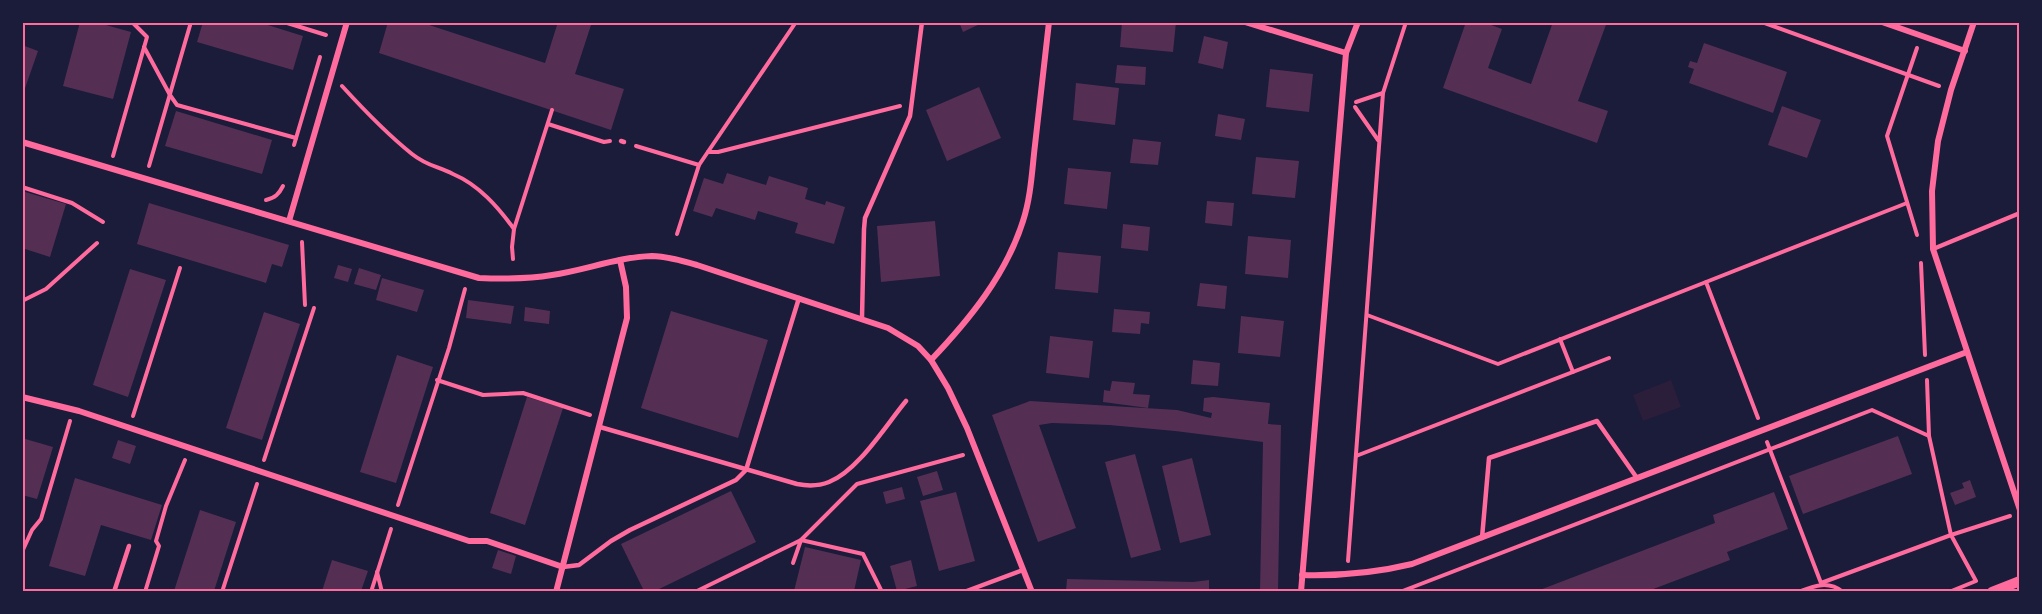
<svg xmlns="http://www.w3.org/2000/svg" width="2042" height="614" viewBox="0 0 2042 614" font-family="Raleway,sans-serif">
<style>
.green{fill:#2a1e3b}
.building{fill:#542f53}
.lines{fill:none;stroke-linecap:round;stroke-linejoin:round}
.path{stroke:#ff6b9d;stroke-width:4}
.service{stroke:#ff6b9d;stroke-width:4.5}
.minor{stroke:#ff6b9d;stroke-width:6}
.tertiary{stroke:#ff6b9d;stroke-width:10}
.neatline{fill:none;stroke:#ff6b9d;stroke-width:2}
</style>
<rect width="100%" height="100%" fill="#1b1b3a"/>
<!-- green -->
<path class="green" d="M1671,380L1681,407L1643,421L1633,395Z"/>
<!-- building -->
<g class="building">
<path d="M80,22H95L131,32L113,99L63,86Z"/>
<path d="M203,22H258L303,36L293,70L197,42Z"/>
<path d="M388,22H420L545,63L558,22H592L575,74L624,89L611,130L379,53Z"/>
<path d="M959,22H984L963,32Z"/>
<path d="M1122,22H1176L1173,52L1120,47Z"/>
<path d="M1466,22H1483L1502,29L1488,68L1531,84L1553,22H1607L1578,101L1608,111L1597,143L1443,88Z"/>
<path d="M1204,36L1228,42L1223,69L1198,63Z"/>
<path d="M1704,43L1787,72L1773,113L1689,83L1694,69L1688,67L1690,61L1697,63Z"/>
<path d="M22,45L38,51L23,94H22Z"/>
<path d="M1117,65L1146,67L1145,85L1115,83Z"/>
<path d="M1270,69L1313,74L1309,112L1266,107Z"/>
<path d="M1076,83L1119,88L1115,125L1073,120Z"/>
<path d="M979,87L1001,138L947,161L926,110Z"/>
<path d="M1782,106L1821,120L1807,158L1768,145Z"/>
<path d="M176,111L272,140L262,174L165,146Z"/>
<path d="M1218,114L1245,119L1241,140L1215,136Z"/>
<path d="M1133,139L1161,142L1158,165L1130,163Z"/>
<path d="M1256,157L1299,161L1295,198L1252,194Z"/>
<path d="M1068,168L1111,172L1107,209L1064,204Z"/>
<path d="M727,173L766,185L769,176L808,188L805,199L825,205L826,201L845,207L834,244L795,233L798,223L758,211L755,220L716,208L712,217L693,211L704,178L723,184Z"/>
<path d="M22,191L66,204L50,257L22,248Z"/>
<path d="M1207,201L1234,203L1232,226L1205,223Z"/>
<path d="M149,203L289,245L282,267L272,264L266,283L137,244Z"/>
<path d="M935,221L940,276L881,282L877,226Z"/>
<path d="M1123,224L1150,227L1148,251L1121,248Z"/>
<path d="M1248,236L1291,240L1288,278L1245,274Z"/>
<path d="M1058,252L1101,256L1098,293L1055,289Z"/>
<path d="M338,265L352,269L348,282L334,278Z"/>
<path d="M359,268L381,275L376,290L354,284Z"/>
<path d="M130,269L166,280L128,397L93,385Z"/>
<path d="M382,278L424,290L417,312L376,300Z"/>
<path d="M1200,283L1227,286L1225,309L1197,306Z"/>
<path d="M468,300L514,306L511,324L466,318Z"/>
<path d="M525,307L550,311L549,324L524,321Z"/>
<path d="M1114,309L1150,312L1149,324L1141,323L1140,334L1112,332Z"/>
<path d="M671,311L768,340L738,438L641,408Z"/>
<path d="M264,312L300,324L262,440L226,428Z"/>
<path d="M1241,316L1284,321L1280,357L1238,353Z"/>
<path d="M1050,336L1093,341L1089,378L1046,373Z"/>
<path d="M397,355L433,367L396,483L360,472Z"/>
<path d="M1193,360L1220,363L1218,386L1191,384Z"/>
<path d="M1112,381L1135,383L1133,394L1150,395L1148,408L1103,402L1104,390L1110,391Z"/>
<path d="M527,397L563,408L525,525L490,513Z"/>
<path d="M1213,397L1270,403L1268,424L1281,425L1278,591H1260L1263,442L1175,431L1109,425L1052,423L1039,425L1076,528L1038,542L992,415L1030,401L1177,410L1211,418L1212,413L1203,411L1204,398Z"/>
<path d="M1898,436L1912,474L1803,514L1789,476Z"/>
<path d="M22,438L53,447L37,499L22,495Z"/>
<path d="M118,440L136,446L130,464L112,458Z"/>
<path d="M1135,454L1161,550L1131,558L1105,462Z"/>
<path d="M1192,458L1211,535L1180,543L1162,466Z"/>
<path d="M937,471L943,490L923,496L917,477Z"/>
<path d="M75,478L162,505L151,540L101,525L85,576L49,566Z"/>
<path d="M1970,480L1976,497L1955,505L1950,493L1964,488L1962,483Z"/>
<path d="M902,487L905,499L886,504L883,492Z"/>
<path d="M731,491L756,542L655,591H644L621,544Z"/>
<path d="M956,492L975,561L939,571L920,501Z"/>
<path d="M1774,492L1788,529L1727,552L1730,560L1648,591H1537L1715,523L1713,515Z"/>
<path d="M200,510L236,522L214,591H174Z"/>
<path d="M805,547L861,560L854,591H794Z"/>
<path d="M498,550L516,556L511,574L492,568Z"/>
<path d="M332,560L368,571L361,591H322Z"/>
<path d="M911,560L917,586L897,591L890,566Z"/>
<path d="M1067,579L1193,582L1209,580V591H1066Z"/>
</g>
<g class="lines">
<!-- path -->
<g class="path">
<path d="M284,22L326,35"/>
<path d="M1762,22L1939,86"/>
<path d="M144,47L170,95L177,105L296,138"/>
<path d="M342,86C363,109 387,134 412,154C427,166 437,166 453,174C479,185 498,207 514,229"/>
<path d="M1356,102L1383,93"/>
<path d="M1355,107L1378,140"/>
<path d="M548,124L604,142L610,141"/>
<path d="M294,145L320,57"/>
<path d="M636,146L699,165L677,234"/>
<path d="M708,152H718L900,106"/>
<path d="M113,156L147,37L132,22"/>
<path d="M699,165L796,22"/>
<path d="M149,166L191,22"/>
<path d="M22,187L72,203L103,222"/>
<path d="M266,200C275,198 279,194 283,186"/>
<path d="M1917,235L1887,136L1917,48"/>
<path d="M302,242L305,305"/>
<path d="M513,259L512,247L514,229L552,110"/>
<path d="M1921,263L1925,355"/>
<path d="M22,301L46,289L97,243"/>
<path d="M1367,315L1498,364L1706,282"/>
<path d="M1560,339L1573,372"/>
<path d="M437,380L483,395L523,393L590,415"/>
<path d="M1927,380L1929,436L1951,535L1976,581L1949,592"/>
<path d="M133,416L180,268"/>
<path d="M1758,418L1706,282L1907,203"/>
<path d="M1767,442L1821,583L1951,535L2010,516"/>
<path d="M1356,456L1609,358"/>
<path d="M264,460L314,308"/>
<path d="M398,505L449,348L465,289"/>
<path d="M22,552L32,530L41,519L70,421"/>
<path d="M1348,561L1383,93L1406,22"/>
<path d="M793,563L801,540L863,554L882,592"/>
<path d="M377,572L382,592"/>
<path d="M145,592L159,546L156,541L166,506L185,460"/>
<path d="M222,592L257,484"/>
<path d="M371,592L391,529"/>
<path d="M695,592L801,540L857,484L963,455"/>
<path d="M1400,592L1872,410L1929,436"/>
<path d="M1798,592C1814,586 1828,580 1843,592"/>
</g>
<!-- service -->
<g class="service">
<path d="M621,141L624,142"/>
<path d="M1933,249L2020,213"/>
<path d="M862,318L864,229L865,218L910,116L922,22"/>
<path d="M600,427L797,484C807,486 819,486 829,482C858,471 886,425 906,401"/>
<path d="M1482,538L1489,458L1597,421L1637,478"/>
<path d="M563,567L579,565L611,541L630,530L736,480L746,470L799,298"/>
<path d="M114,592L129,546"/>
<path d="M964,592L1023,570"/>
</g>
<!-- minor -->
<g class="minor">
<path d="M1245,22L1346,53"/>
<path d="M1882,22L1965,51"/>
<path d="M1974,22L1951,90L1938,141L1932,191L1933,249L2020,510"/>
<path d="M22,142L479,278C503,279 528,279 552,275C586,270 618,257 652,256C667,256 682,261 697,265L888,328L918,346L931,360L948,388L967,428L1032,592"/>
<path d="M289,221L347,22"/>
<path d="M931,360C969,320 1006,275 1023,221C1031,197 1032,170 1035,145C1040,104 1044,63 1049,22"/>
<path d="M22,397L79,411L469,541H487L563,567"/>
<path d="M1302,575C1340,576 1375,573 1412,564L1967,352"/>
<path d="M556,592L627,318L626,287L620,260"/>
<path d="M1301,592L1346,53L1358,22"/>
</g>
<!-- tertiary -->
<path class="tertiary" d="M1992,592L2020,581"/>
</g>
<!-- border -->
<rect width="2042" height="614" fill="none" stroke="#1b1b3a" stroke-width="48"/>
<rect x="24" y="24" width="1994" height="566" class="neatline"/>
</svg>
